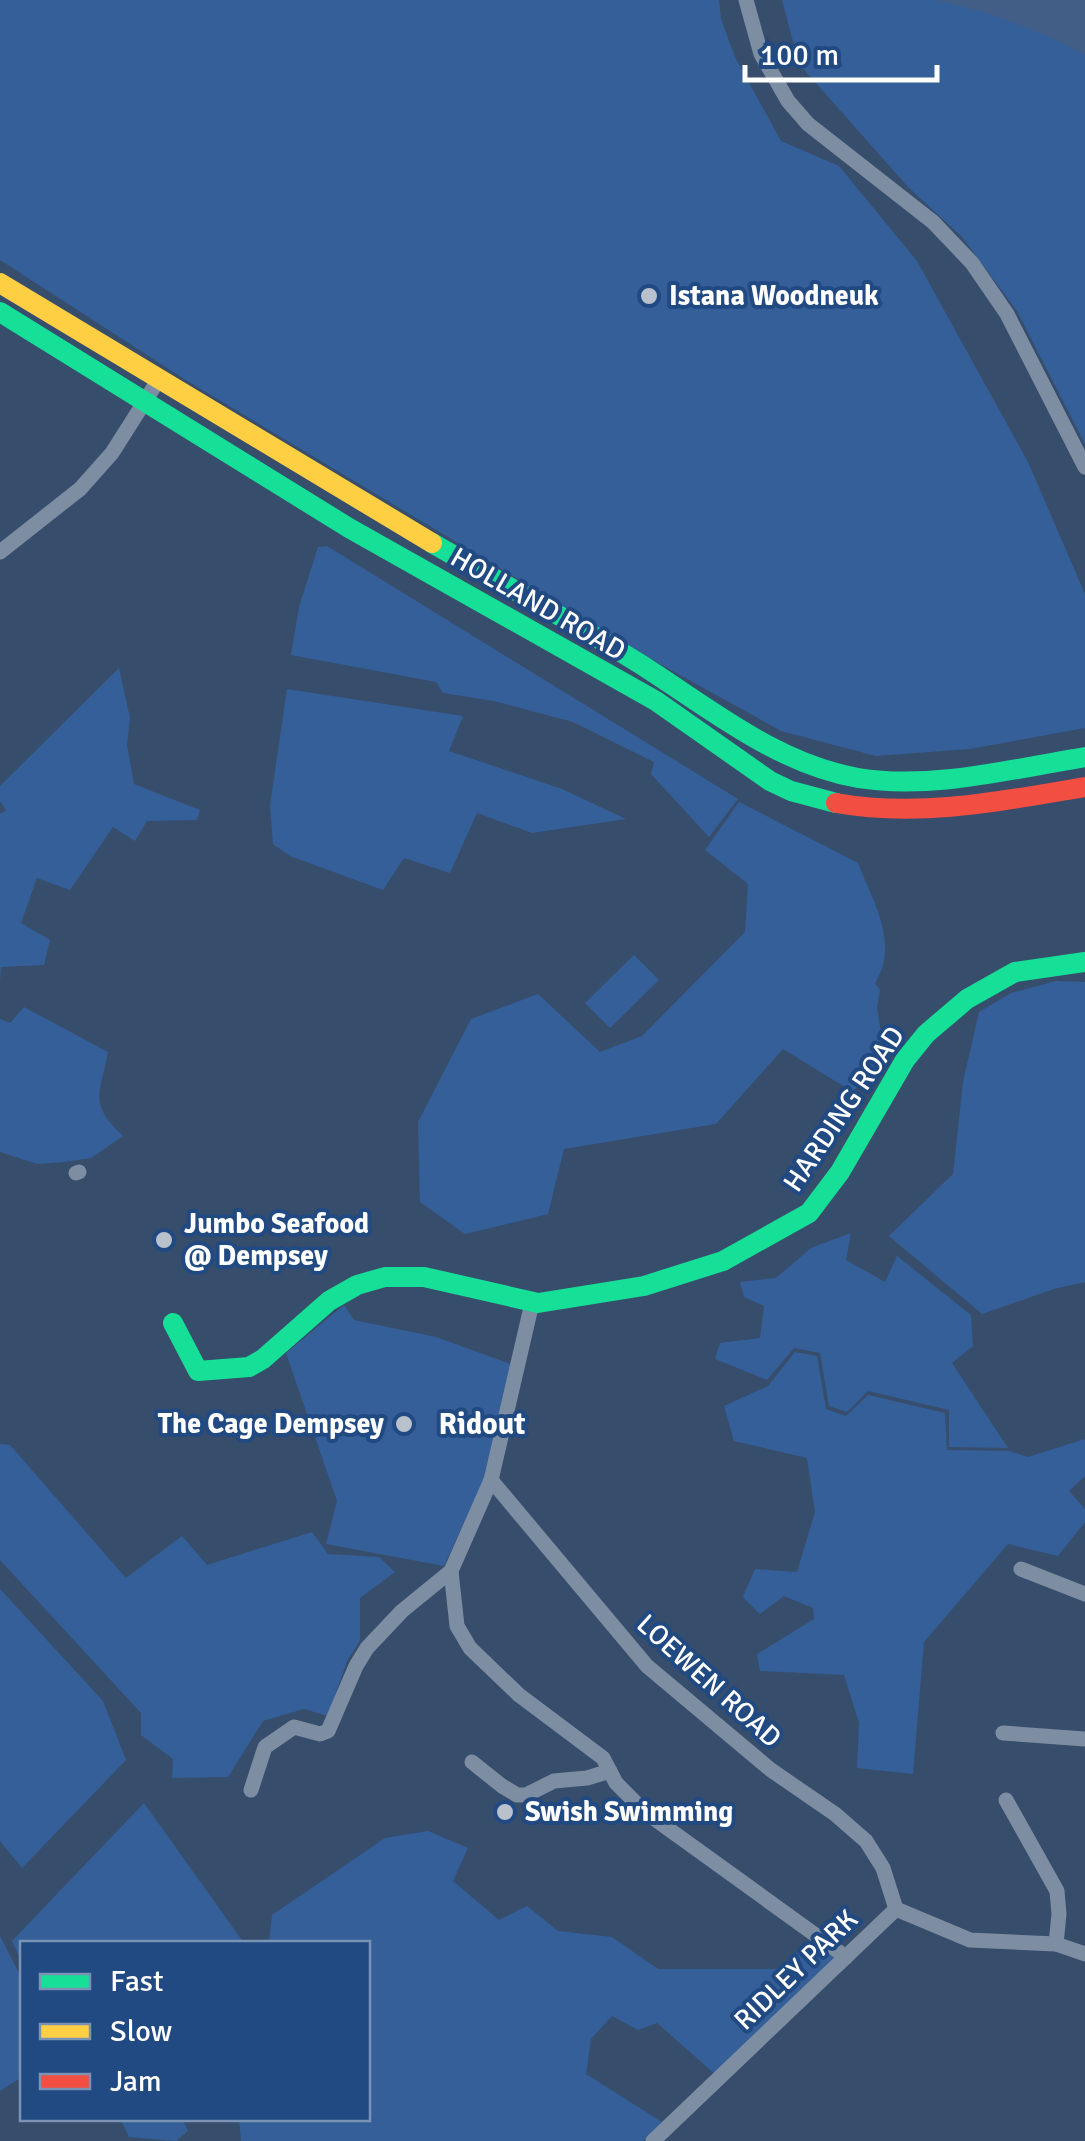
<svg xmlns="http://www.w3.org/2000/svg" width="1085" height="2141" viewBox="0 0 1085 2141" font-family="Signika,sans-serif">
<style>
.green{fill:#355f99}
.water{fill:#425e86}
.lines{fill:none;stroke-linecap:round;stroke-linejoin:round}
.street{stroke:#7d8da2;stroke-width:15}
.fast{stroke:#16e098;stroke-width:20}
.slow{stroke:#ffcf43;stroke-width:20}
.jam{stroke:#f24e42;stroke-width:20}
.poi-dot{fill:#b9c1cc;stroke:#214982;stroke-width:4}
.labels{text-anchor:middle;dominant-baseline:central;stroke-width:8;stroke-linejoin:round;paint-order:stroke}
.poi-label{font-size:28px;font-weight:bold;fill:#fff;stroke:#214982;text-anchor:start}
.street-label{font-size:28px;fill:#fff;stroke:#214982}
.neighbourhood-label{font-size:30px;font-weight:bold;fill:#fff;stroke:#214982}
</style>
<rect width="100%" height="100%" fill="#374d6c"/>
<!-- green -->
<g class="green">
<path d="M0,0H719L721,19L735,57L781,141L839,166L917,261L1028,462L1085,594V728L970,749L876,756L781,731L660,664L189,382L0,260Z"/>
<path d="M782,0H1085V444L1017,311L962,237L908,187L799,64Z"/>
<path d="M327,546L738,799L709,837L651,774L654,762L573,722L494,701L443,693L436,682L291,655L299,607L318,547Z"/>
<path d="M119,668L130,718L127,745L134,784L200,810L197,820L147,821L135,841L113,827L70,890L37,878L21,923L50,940L44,965L1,967L0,982V814L6,810L0,801V786Z"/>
<path d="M287,689L463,716L449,751L562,789L626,819L532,833L477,813L450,873L404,858L383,890L290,856L273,844L270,805Z"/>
<path d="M739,802L858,863C873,902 900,944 875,983L880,990L877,1007L884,1053L853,1092L783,1049L716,1124L564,1149L548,1214L465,1234L420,1202L418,1122L471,1019L538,994L600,1052L642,1036L745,932L748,884L705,850Z"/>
<path d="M634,955L659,980L610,1028L585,1003Z"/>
<path d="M1056,981L1085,982V1282L1054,1289L982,1314L889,1236L953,1174L963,1082L979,1012L1011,993Z"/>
<path d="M24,1007L108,1052C100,1095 88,1103 123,1136L91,1158L64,1162L37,1164L0,1152V1019L10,1023Z"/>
<path d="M851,1233L846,1260L885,1282L897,1256L971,1315L973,1346L952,1363L1008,1448L949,1447V1410L868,1391L847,1412L829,1406L820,1353L794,1348L767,1380L715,1359L720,1343L760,1338L764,1306L744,1297L740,1282L776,1278L811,1248Z"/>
<path d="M344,1305L354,1320L436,1337L511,1364L482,1484L444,1566L326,1544L337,1501L286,1353Z"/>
<path d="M795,1352L817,1356L826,1409L846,1416L868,1395L945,1413L947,1450L1009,1451L1028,1457L1085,1439V1476L1069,1491L1085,1509V1522L1058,1556L1008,1544L924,1642L913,1774L857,1768L859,1723L844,1675L760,1671L757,1654L814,1619L813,1608L784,1596L760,1614L743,1597L755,1569L797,1572L815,1512L807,1458L734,1441L724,1406L768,1386Z"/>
<path d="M0,1444L10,1445L126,1578L182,1536L207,1565L312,1532L328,1554L379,1557L395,1572L360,1598V1641L347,1661L328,1716L304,1709L263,1721L228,1777L172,1778L173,1759L141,1735V1713L0,1560Z"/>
<path d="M0,1589L103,1701L126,1760L22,1868L0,1841Z"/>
<path d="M144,1803L244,1943L22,1944V1963L12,1941Z"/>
<path d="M428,1831L468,1848L453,1881L499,1920L527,1906L558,1931L612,1937L658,1969H784L806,1941L836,1958L716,2075L657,2023L638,2030L612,2016L591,2039L586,2074L662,2122L643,2141H241L239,2119L368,2118V1944L269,1943L272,1915L385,1838Z"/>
<path d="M0,1936L22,1979V2077L0,2091Z"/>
<path d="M182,2118L188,2131L176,2141L129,2137L121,2120Z"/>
</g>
<!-- water -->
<path class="water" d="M935,0H1085V55C1038,29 988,11 935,0Z"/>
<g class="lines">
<!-- street -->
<g class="street">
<path d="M746,0L761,54L788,101L808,124L933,222L972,263L1007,314L1085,467"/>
<path d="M0,552L80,489L112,453L159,379"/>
<path d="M76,1173L79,1172"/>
<path d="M491,1480L647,1666L771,1770L835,1814L866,1841L883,1868L896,1909"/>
<path d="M1021,1569L1085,1594"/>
<path d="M451,1571L457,1626L470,1648L519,1695L603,1758L616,1783L645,1812L846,1957"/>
<path d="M1003,1733L1085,1739"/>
<path d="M472,1762L502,1786L517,1795H526L554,1781L587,1778L610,1771"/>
<path d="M251,1790L265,1747L294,1727L320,1734L328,1731L356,1666L367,1648L402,1611L451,1571L491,1480L532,1303"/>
<path d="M1006,1800L1057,1891L1059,1914L1056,1944"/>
<path d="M896,1909L970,1940L1056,1944L1085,1954"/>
<path d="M653,2141L896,1909"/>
</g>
<!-- fast -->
<g class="fast">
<path d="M0,312L349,528L656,701L770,781L791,791L836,803"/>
<path d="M432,543C500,582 570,620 637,662C707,706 774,763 858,778C933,790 1011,769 1085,757"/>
<path d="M173,1323L198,1371L249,1367L263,1359L329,1301L357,1285L385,1277H424L538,1303L644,1286L723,1261L809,1213L840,1172L905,1060L926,1034L967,999L1015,972L1085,962"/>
</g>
<!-- slow -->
<path class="slow" d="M0,283L432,543"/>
<!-- jam -->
<path class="jam" d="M836,803C919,818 1003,801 1085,787"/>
</g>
<!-- markers -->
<g class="poi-dot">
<circle cx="649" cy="296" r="10"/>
<circle cx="164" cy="1240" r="10"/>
<circle cx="404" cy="1424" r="10"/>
<circle cx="505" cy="1812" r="10"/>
</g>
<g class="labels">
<!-- poi labels -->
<g class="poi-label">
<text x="669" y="296">Istana Woodneuk</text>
<text x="184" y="1224">Jumbo Seafood<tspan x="184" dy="32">@ Dempsey</tspan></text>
<text x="384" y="1424" text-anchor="end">The Cage Dempsey</text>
<text x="525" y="1812">Swish Swimming</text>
</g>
<!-- street labels -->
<g class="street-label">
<text transform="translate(538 604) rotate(30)">HOLLAND ROAD</text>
<text transform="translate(844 1109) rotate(-56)">HARDING ROAD</text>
<text transform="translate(709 1681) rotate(42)">LOEWEN ROAD</text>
<text transform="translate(796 1970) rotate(-44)">RIDLEY PARK</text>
</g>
<!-- neighbourhood labels -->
<g class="neighbourhood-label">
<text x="482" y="1424">Ridout</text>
</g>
</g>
<!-- legend -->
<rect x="20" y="1941" width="350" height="180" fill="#214982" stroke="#7a92b4" stroke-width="2.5"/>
<rect x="40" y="1974" width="50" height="15" fill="#16e098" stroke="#7a92b4" stroke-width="2.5"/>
<text x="110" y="1991" font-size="30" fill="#ffffff">Fast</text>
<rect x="40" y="2024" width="50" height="15" fill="#ffcf43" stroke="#7a92b4" stroke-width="2.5"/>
<text x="110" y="2041" font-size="30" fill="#ffffff">Slow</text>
<rect x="40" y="2074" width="50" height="15" fill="#f24e42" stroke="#7a92b4" stroke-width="2.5"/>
<text x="110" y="2091" font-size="30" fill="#ffffff">Jam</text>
<!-- scale -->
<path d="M745 65v15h192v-15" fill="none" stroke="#ffffff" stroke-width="5"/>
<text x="760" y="65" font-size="30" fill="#ffffff" stroke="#214982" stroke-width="8" paint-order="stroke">100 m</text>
</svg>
